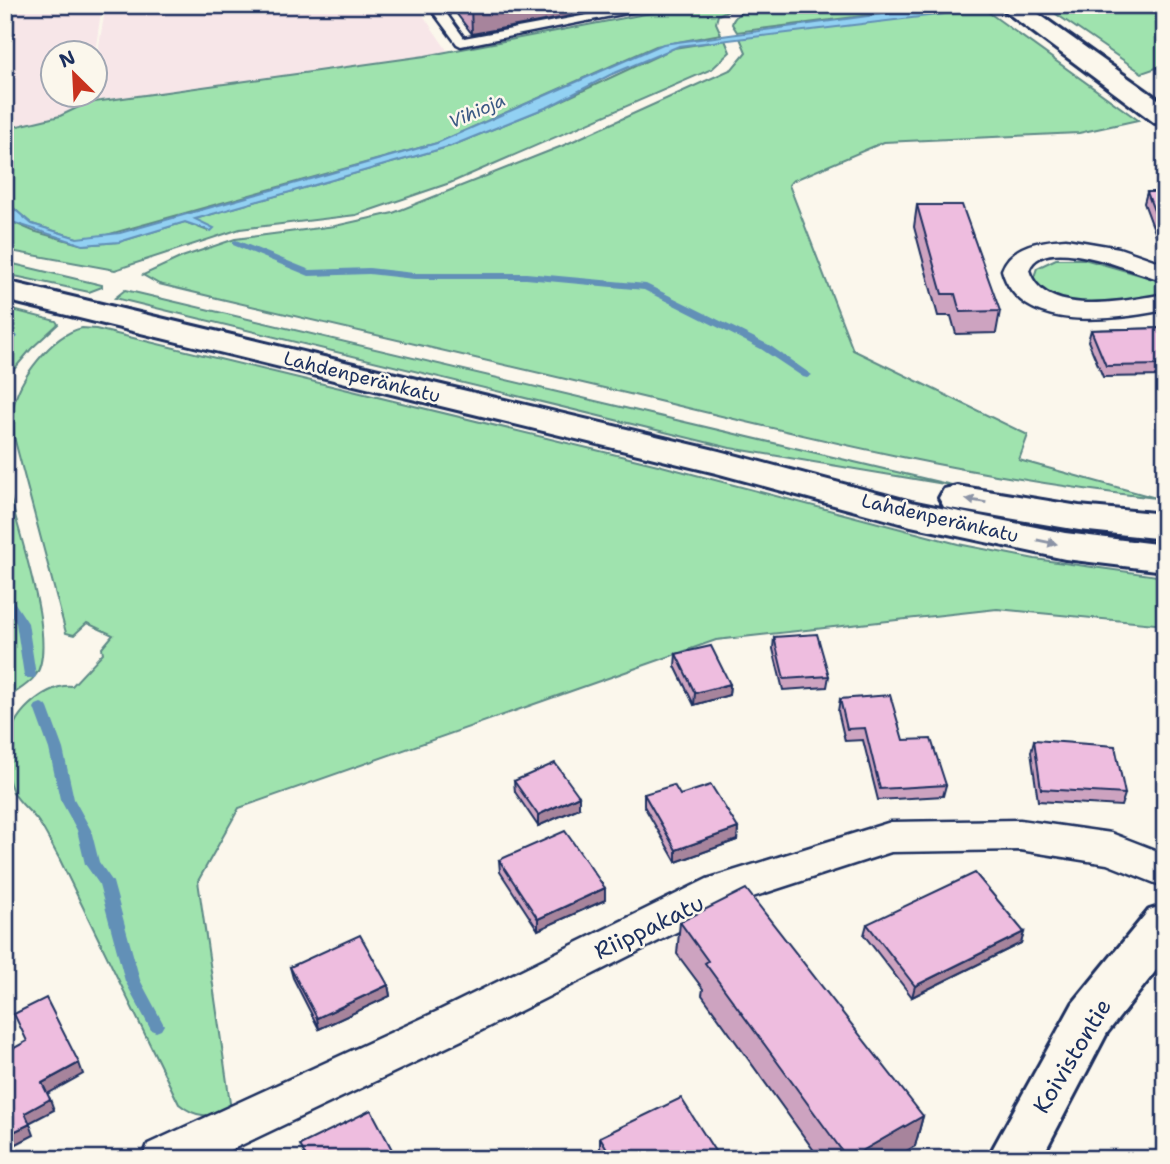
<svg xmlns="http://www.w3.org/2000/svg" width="1170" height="1164" viewBox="0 0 1170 1164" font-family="'Shantell Sans',sans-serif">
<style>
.built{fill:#f7e6e8}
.green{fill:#9fe3ae;stroke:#5d8986;stroke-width:2}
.water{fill:#92d1f3;stroke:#6290b7;stroke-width:2}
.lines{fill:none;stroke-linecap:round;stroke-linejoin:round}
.stream{fill:#6290b7;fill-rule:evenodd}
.service-casing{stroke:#1b2f5e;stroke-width:5}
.minor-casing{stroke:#1b2f5e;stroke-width:5}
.secondary-casing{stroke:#1b2f5e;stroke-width:6}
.service{fill:#fbf7ec;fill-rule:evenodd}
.minor{fill:#fbf7ec;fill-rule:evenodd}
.secondary{fill:#fbf7ec;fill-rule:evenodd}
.wall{fill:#cda3c0;stroke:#1b2f5e;stroke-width:2}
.shaded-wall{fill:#a7849c;stroke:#1b2f5e;stroke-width:2}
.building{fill:#eebddf;stroke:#1b2f5e;stroke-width:2}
.oneway{fill:#8b93a5}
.labels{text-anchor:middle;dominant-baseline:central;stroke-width:5;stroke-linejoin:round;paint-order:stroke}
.far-water-label{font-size:18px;font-style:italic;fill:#395883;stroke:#fbf7ec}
.street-label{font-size:19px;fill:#1b2f5e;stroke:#fbf7ec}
.near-street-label{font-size:23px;fill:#1b2f5e;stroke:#fbf7ec}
</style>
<rect width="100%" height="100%" fill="#fbf7ec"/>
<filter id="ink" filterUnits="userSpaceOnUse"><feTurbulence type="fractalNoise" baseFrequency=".0143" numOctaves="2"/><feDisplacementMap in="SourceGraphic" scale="14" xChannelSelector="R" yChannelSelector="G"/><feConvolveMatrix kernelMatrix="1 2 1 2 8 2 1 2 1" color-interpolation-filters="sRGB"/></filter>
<g filter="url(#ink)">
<!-- built -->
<path class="built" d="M5,5H102L95,53L52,52V94H94L95,68L106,5H416L449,53L87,103L60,116L5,129Z"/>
<!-- green -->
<g class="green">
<path d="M692,5H740L718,15L716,23L721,34L656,46L437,143L92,239L77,238L32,224L5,201V129L60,116L87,103L425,56Z"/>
<path d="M764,5H949L737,32L732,24C735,11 751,8 764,5Z"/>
<path d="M1043,5H1165V65L1142,73Z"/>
<path d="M981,7L1138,120L1079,133L884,142L792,181L789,185L853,350L1028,435L1019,460L1156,498C979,479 807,437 634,395C495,362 356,330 217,298L159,284L143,275L182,257L235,239L335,226L393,213L562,146L732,69L746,52L740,38Z"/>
<path d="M725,40L730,52L712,69L450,183L356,215L240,229L115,270L5,250V213L12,222L33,231L83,245L119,242L185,222L208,231L195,219L451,146L550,106L674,48Z"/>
<path d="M1056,259H1084L1165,282V295C1129,300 1054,319 1033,280L1037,268Z"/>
<path d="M5,262L102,285V287L89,292L5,274Z"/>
<path d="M125,290L956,486L730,448L115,298Z"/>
<path d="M5,308L56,321L58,324L31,349L5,380Z"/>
<path d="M82,328L96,329L658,465L958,544L1035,559L1165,577V625L997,609L716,640L239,808L198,881L231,1110C210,1117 197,1119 179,1104L59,858C52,846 46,832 38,821C30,811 19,803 13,792C0,763 5,727 29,705C40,695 57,684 72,686L103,653L102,648L113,635L87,623L74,635L66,633L14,437C14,428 12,418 13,409C18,379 52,335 82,328Z"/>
<path d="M5,475C12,517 61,644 35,676C28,686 14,692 5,700Z"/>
</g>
<!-- water -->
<path class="water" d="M949,5H986L953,13L679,46L610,75L550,106L451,146L195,219L214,228L211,231L185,222L119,242L83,245L12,222L5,213V201L32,224L77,238L120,233L437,143L663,44Z"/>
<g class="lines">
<!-- stream -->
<g class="stream">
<path d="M236,240L310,270L369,268L414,273H526L646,284L769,345L812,375L807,378L803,377L761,349L644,290L526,279H414L369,274L309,276L233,245V241Z"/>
<path d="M5,333L17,335L18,337L13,340L5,339Z"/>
<path d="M5,593L9,594L28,623L36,675L35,678H25L24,675L16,623L5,607Z"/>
<path d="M41,703L46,705L48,708L63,749L74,799L91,830L99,862L113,882L140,980L164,1025L161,1030L156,1032L151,1030L125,981L99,884L85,864L77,830L60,799L49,749L34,708L36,705Z"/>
</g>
<!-- service casing -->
<g class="service-casing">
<path id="service" d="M428,5H440L464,38L641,5H667L461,46L457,44Z"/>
</g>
<!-- minor casing -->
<g class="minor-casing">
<g id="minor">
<path d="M1066,239L1119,248L1165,264V281C1139,275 1044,230 1029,270C1044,320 1128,300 1165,294V310C1116,319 1020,336 1002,270C1012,244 1040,241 1066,239Z"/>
<path d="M1020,820L1111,833L1165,854V887L1107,864L1020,850L891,852L734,903L468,1037L212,1159H142L148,1144L438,1011L707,879L891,822Z"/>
</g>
</g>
<!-- secondary casing -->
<g class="secondary-casing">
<g id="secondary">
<path d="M997,5H1026L1165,104V125L1155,123Z"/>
<path d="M5,281L719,451L911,502L1065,533L1165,545V571L1065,559L911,526L716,473L5,300Z"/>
<path d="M957,486L1079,506L1165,514V539L1079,530L944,507L939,498L944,489Z"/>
<path d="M1165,905V959L1107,1033L1041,1159H987L1073,1003L1149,910Z"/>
</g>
</g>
<!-- service -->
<use href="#service" class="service"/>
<!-- minor -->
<use href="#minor" class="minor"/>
<!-- secondary -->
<use href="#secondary" class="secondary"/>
</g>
<!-- wall -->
<g class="wall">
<path d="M450,5H631L472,34Z"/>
<path d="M1147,192H1165V243H1159L1144,203Z"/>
<path d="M917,205L1000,311L996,333L956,334L951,316H938L914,227Z"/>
<path d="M1165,328V376L1103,377L1088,341L1091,330Z"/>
<path d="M774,637L829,676L827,687L783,690L773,649Z"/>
<path d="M676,654L730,684L729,695L694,705L675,666Z"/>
<path d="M840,699L903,740L946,785L943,796L878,800L863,740L845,741L838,711Z"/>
<path d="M1034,740L1125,794L1121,806L1038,801L1031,752Z"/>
<path d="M514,781L579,808L538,826L515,792Z"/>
<path d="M644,794L680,795L738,828L737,840L676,862L644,806Z"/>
<path d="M499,860L605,888V900L538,930L500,872Z"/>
<path d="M680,922L923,1116L915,1146L892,1159H820L702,995L703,989L677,954Z"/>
<path d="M867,924L1024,932L1021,943L912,997L864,935Z"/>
<path d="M290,967L388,985L390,996L319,1029L293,978Z"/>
<path d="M600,1137L720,1159H600Z"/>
</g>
<!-- shaded-wall -->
<g class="shaded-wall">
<path d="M471,5H631L472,34Z"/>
<path d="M730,684L729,695L694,705L695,693Z"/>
<path d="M579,796V808L538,826V815Z"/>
<path d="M738,828L737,840L676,862V850Z"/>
<path d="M605,888V900L538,930V919Z"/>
<path d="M1024,932L1021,943L912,997L915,986Z"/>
<path d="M388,985L390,996L319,1029L317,1018Z"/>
<path d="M79,1063L83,1074L47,1094L42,1083Z"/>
<path d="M50,1099L54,1110L29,1123L25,1113Z"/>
<path d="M923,1116L915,1146L892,1159H848Z"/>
<path d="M30,1124L34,1135L5,1150V1136Z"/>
</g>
<!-- building -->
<g class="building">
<path d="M1147,192H1165V232H1162Z"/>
<path d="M917,205H962L1000,311L960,312L955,294H942Z"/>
<path d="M1165,328V365L1106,366L1091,330Z"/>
<path d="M817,634L829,676L784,679L774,637Z"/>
<path d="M711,646L730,684L695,693L676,654Z"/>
<path d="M890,695L903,740L931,739L946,785L880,789L865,728L847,729L840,699Z"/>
<path d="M1034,740L1115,746L1125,794L1041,789Z"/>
<path d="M555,763L579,796L538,815L514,781Z"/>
<path d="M674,785L680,795L711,785L738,828L676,850L644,794Z"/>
<path d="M565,831L605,888L538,919L499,860Z"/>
<path d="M975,873L1024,932L915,986L867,924Z"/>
<path d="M746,889L923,1116L848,1159L705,963L708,961L680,922Z"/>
<path d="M360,935L388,985L317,1018L290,967Z"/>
<path d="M46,998L79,1063L42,1083L50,1099L25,1113L30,1124L5,1136V1053L27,1041L14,1014Z"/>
<path d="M681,1098L720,1159H613L600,1137Z"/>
<path d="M371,1110L397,1159H307L300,1145Z"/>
</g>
<!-- one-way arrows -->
<defs><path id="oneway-solid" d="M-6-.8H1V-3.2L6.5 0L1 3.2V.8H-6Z" transform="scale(1.75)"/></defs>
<g class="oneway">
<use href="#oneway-solid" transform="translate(976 501) rotate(-171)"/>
<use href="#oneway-solid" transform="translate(1047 542) rotate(12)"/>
</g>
</g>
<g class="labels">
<!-- far-water labels -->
<g class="far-water-label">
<text transform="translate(477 111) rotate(-24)">Vihioja</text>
</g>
<!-- street labels -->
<g class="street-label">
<text transform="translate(362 377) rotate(14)">Lahdenperänkatu</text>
<text transform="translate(940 518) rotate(13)">Lahdenperänkatu</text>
</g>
<!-- near-street labels -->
<g class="near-street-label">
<text transform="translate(649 927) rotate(-26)">Riippakatu</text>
<text transform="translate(1072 1056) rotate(-59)">Koivistontie</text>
</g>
</g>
<!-- margin -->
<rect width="1170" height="1164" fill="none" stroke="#fbf7ec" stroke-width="28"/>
<rect x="14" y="14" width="1142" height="1136" fill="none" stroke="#1b2f5e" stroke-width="2.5" filter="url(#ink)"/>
<!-- north arrow -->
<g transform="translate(74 74) rotate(336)"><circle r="33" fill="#fbf7ec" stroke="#a1a7b3" stroke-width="2"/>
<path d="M0-5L12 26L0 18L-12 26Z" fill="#c8321e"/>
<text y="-10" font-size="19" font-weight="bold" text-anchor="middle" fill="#1b2f5e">N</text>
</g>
</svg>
